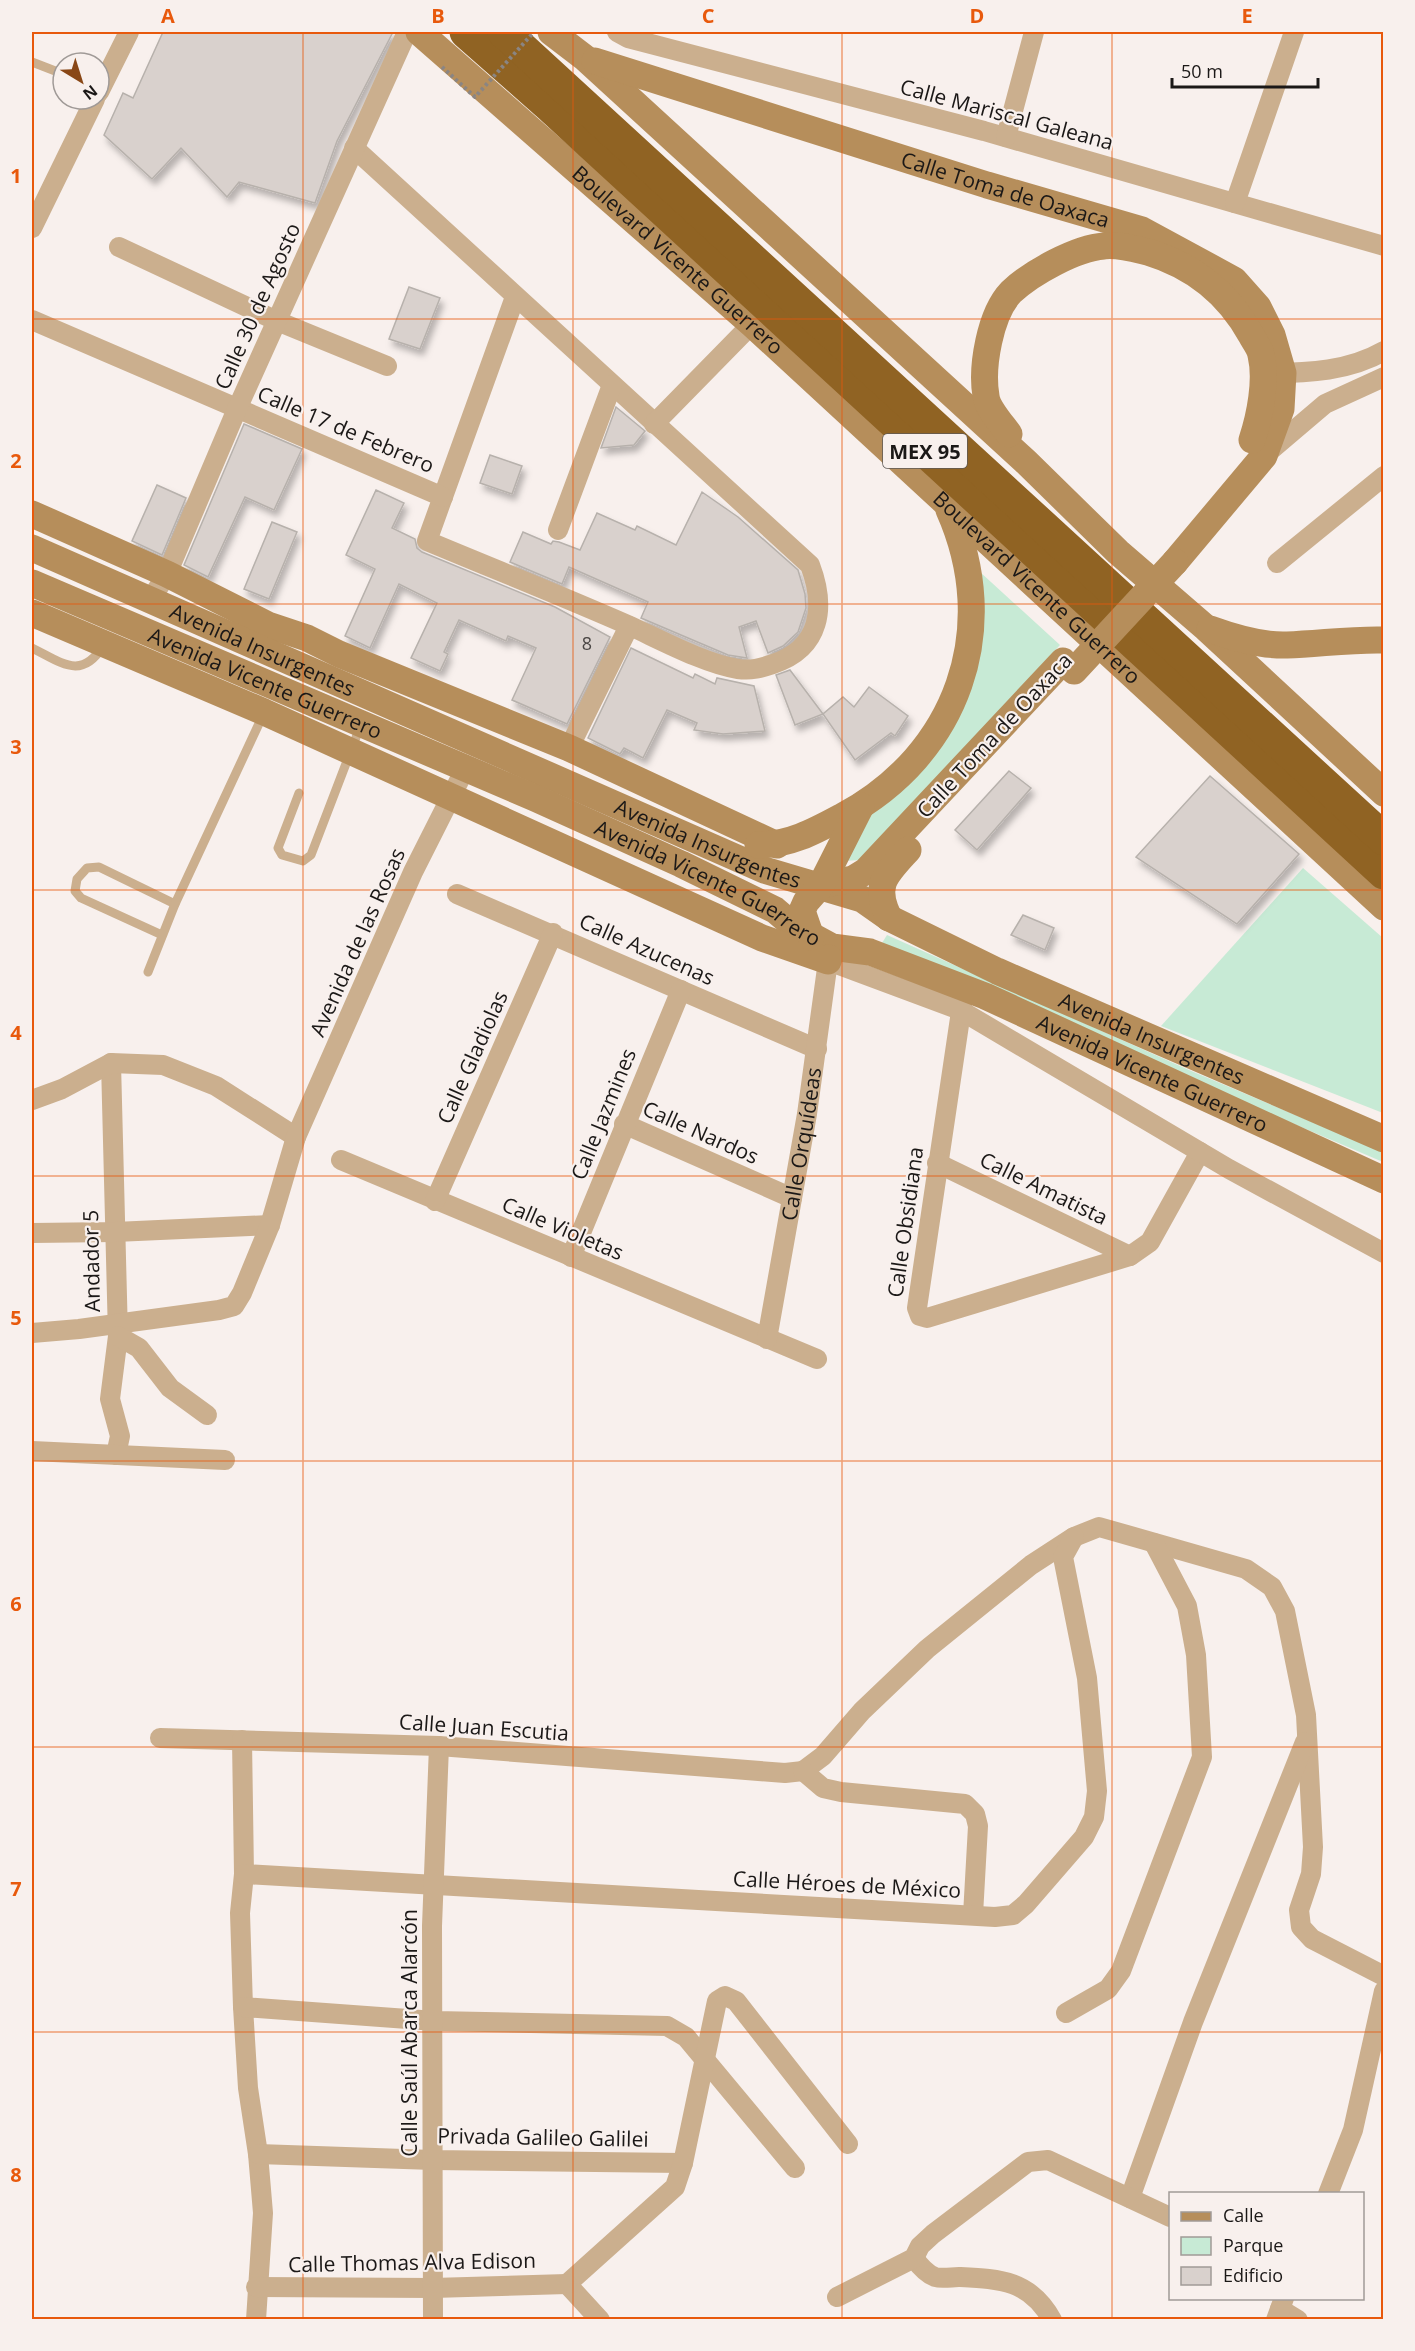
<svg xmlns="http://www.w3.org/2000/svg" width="1415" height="2351" viewBox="0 0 1415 2351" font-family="'Open Sans',sans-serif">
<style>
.green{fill:#c7ead5}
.building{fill:#d9d1cd;stroke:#b7b1ac;stroke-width:1.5;filter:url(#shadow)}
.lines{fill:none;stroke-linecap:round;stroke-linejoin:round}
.lane{stroke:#cbaf8e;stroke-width:9}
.street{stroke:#cbaf8e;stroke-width:20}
.secondary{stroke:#b68e5b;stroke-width:27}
.highway{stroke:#906323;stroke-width:33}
.path-bridge{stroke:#8a8583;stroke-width:4;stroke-dasharray:3 3;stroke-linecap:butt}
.secondary-bridge{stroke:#b68e5b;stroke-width:27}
.grid{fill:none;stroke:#e8590c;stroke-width:1.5;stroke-opacity:0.55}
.labels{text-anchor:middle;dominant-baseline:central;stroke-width:4.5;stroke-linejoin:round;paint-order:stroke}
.number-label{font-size:18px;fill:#4a4644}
.shield{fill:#f8f0ed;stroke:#5d5957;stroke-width:1.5}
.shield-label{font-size:20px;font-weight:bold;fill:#1b1817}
.street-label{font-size:21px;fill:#1b1817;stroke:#f8f0ed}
.neatline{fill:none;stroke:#e8590c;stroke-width:2}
.grid-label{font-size:20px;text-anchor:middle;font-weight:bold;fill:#e8590c}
</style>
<defs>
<filter id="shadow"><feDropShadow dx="3.5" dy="6" stdDeviation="3" flood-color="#0004"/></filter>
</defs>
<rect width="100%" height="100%" fill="#f8f0ed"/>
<!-- green -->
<g class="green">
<path d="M968,561L1060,645L861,860L843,861L870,813L958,696Z"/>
<path d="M1303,868L1383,938V1113L1161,1026Z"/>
<path d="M887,935L1189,1070L1383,1152V1162L1186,1078L882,943Z"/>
</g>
<!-- building -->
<g class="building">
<path d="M163,32H393L337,141L315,203L239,182L227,197L181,148L152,179L104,135L123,93L133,98Z"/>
<path d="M409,287L440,298L420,349L389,339Z"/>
<path d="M616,407L645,431L634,445L601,448Z"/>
<path d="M244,424L302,449L274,510L245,497L208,577L184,565Z"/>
<path d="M490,455L522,466L512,494L480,483Z"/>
<path d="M157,485L186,498L162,555L132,541Z"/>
<path d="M376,490L404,503L392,528L415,539L417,548L422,552L555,607L610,637L567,724L512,700L536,648L508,636L506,641L459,620L444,652L448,654L440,671L411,658L437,603L399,584L370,648L345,636L375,569L346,555Z"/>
<path d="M702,492L738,517L798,570L805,594L806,608L798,632L783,646L768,653L756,621L739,627L747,658L728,655L641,618L648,602L569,567L562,584L510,562L523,532L551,544L553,541L559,542L580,550L597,513L635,530L637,526L676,545Z"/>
<path d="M272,522L297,532L269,599L244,589Z"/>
<path d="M631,648L693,678L695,674L715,684L717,678L754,686L765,731L723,734L694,730L697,723L667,710L643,758L624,748L620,754L588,738Z"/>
<path d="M790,670L823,714L795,725L776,675Z"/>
<path d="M869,687L908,716L895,736L891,733L855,760L823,714L843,697L854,707Z"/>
<path d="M1009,771L1031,788L977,850L955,830Z"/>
<path d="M1210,776L1299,854L1237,924L1136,857Z"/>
<path d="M1023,915L1054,928L1045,950L1011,935Z"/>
</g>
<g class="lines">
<!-- lane -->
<g class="lane">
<path d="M32,62L63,74"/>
<path d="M32,648C61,662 81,681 103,646"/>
<path d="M299,793L278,848L282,855L303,861L311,855L360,727"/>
<path d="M162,935L81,898L75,891L77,879L87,868L99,867L175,904"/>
<path d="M148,972L175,904L263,715"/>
</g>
<!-- street -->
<g class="street">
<path d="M617,32L628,38L984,131L1384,246"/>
<path d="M99,92L129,32"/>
<path d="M1006,137L1034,32"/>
<path d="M354,148L810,565C826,607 821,648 773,664C761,668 751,671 738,669C705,664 659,639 628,625C562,596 494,569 427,541L515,297"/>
<path d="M1235,203L1294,32"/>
<path d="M32,228L95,99"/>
<path d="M119,247L277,321L387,366"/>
<path d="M32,320L443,497"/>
<path d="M1270,373C1309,373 1349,371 1384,351"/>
<path d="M654,424L752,324"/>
<path d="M1265,455L1325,404L1384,377"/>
<path d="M558,530L612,385"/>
<path d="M1277,563L1384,476"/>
<path d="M151,599L167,574L237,409L407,32"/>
<path d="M569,748L629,626"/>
<path d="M457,894L817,1049"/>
<path d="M963,998L917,1308L920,1316L927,1318L1130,1256L1150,1242L1200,1152"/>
<path d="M111,1063L118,1336L110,1399L120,1436L116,1455"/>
<path d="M32,1100L62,1089L111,1063L163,1065L216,1086L296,1137"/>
<path d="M624,1124L792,1198"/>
<path d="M341,1160L817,1359"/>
<path d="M937,1163L1130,1256"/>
<path d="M435,1201L553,933"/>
<path d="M32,1233L115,1232L270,1225"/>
<path d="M571,1257L681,990"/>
<path d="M32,1333L79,1329L219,1310L234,1306L242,1293L270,1225L296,1137L413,872L465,769"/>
<path d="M118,1336L139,1348L170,1388L207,1415"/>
<path id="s1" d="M767,1339L807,1114L828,961L960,1010L1229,1169L1384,1253"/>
<path d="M32,1451L225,1460"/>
<path d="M160,1738L439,1746L785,1773L803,1771"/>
<path d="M242,1740L244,1874L240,1913L243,2007L248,2088L258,2154L263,2213L256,2320"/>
<path d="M803,1771L823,1756L862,1711L927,1649L1031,1565L1074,1537L1099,1527L1246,1569L1272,1587L1285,1611L1306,1715L1313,1847L1311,1874L1299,1910L1301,1927L1312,1939L1384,1976"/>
<path d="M803,1771L823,1788L841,1792L965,1804L975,1814L978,1826L973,1915"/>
<path d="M244,1874L995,1917L1013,1915L1026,1904L1084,1837L1094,1817L1097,1791L1087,1678L1063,1557L1074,1537"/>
<path d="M243,2007L435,2021L667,2026L686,2037L795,2168"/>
<path d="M1066,2013L1108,1989L1121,1971L1202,1757L1196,1655L1187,1606L1154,1543"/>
<path d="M258,2154L433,2160L683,2163"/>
<path d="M1328,2194L1353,2130L1384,1991"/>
<path d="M1130,2198L1193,2022L1305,1742"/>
<path d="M914,2258C919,2265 927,2274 935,2277C942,2279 952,2277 959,2277C1000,2279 1030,2280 1052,2320"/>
<path d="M567,2284L675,2187L683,2163L717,2001L725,1996L736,2001L848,2144"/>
<path d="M567,2284L600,2320"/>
<path d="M256,2287L433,2288L567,2284"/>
<path d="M837,2297L914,2258L920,2246L933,2234L1028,2162L1048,2160L1170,2217"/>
<path d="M1280,2309L1298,2320"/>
<path d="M433,2320L432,1926L439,1746"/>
<path d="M1276,2320L1284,2298"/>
</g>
<!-- secondary -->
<g class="secondary">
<path id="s2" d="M419,32L752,324L1384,907"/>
<path d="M551,32L585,58L1025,461L1118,552L1206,628L1384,793"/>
<path id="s3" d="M595,61L987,185L1142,230L1234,280L1258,307L1272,335L1283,373L1281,409L1264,456L1175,562"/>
<path d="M1009,434C1002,424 987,408 986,396C981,367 990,314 1011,292C1031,273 1076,248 1104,246C1117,244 1135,249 1148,252C1194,266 1228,293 1251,335C1254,341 1260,348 1261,355C1267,380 1260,416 1252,440"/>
<path d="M32,514L167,574L268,625L307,638L339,654L569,748L777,845"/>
<path id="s4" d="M32,548L764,870L862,899L889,918L997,971L1384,1139"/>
<path id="s5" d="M32,583L535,798L681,864L775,910L795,927L832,947L870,952L985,996L1384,1180"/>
<path d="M32,613L264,712L762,938L828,961L829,958"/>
<path d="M1210,629C1232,637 1263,646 1287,645C1319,644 1351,639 1384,640"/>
<path d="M758,845C790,845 815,831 843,816C958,754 1002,629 949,510"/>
<path d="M821,885L853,879L866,871L1063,661"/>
<path d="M889,918C873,885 885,875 908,850"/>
<path d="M811,937L802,911L806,902L821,885L861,806"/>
</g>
<!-- highway -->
<g class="highway">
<path d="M466,32L550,106L1384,873"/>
<path d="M504,32L1384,839"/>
</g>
<!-- path-bridge -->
<path class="path-bridge" d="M442,67L475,97L534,32"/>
<!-- secondary-bridge -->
<path class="secondary-bridge" d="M1074,671L1175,562"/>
</g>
<!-- grid -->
<path class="grid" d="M303,32V2320M573,32V2320M842,32V2320M1112,32V2320M32,319H1384M32,604H1384M32,890H1384M32,1176H1384M32,1461H1384M32,1747H1384M32,2032H1384"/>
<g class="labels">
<!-- number labels -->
<g class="number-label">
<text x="587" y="643">8</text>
</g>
<!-- shield labels -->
<rect class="shield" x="883" y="434" width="84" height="34" rx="4.5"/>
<g class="shield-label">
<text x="925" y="451">MEX 95</text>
</g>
<!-- street labels -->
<g class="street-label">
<text transform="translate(1007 114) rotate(15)">Calle Mariscal Galeana</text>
<text stroke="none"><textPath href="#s3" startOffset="430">Calle Toma de Oaxaca</textPath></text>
<text stroke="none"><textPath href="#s2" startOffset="345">Boulevard Vicente Guerrero</textPath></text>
<text transform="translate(257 306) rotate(-66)">Calle 30 de Agosto</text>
<text transform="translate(346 429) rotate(23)">Calle 17 de Febrero</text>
<text stroke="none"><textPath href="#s2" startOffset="831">Boulevard Vicente Guerrero</textPath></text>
<text stroke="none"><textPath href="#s4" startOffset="252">Avenida Insurgentes</textPath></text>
<text stroke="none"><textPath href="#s5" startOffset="254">Avenida Vicente Guerrero</textPath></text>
<text transform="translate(994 735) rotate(-47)">Calle Toma de Oaxaca</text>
<text stroke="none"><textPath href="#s4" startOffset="738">Avenida Insurgentes</textPath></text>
<text stroke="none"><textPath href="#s5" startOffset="740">Avenida Vicente Guerrero</textPath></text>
<text transform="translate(357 942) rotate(-66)">Avenida de las Rosas</text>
<text transform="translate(647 949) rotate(24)">Calle Azucenas</text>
<text stroke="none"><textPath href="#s4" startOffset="1224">Avenida Insurgentes</textPath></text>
<text transform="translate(472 1057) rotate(-66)">Calle Gladiolas</text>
<text stroke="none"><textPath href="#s5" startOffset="1226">Avenida Vicente Guerrero</textPath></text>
<text transform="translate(603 1114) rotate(-68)">Calle Jazmines</text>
<text transform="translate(701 1132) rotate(24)">Calle Nardos</text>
<text stroke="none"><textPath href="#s1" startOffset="198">Calle Orquídeas</textPath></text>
<text transform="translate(1044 1188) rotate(26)">Calle Amatista</text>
<text transform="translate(905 1222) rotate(-82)">Calle Obsidiana</text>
<text transform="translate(563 1228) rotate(23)">Calle Violetas</text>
<text transform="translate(91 1261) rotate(-91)">Andador 5</text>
<text transform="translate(484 1727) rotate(4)">Calle Juan Escutia</text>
<text transform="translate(847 1884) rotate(3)">Calle Héroes de México</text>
<text transform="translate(409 2033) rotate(-90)">Calle Saúl Abarca Alarcón</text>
<text transform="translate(543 2137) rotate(1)">Privada Galileo Galilei</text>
<text transform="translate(412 2262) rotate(-1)">Calle Thomas Alva Edison</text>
</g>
</g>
<!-- border -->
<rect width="1415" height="2351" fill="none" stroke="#f8f0ed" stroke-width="66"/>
<!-- legend -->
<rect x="1169" y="2192" width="195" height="108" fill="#f8f0ed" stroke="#a09a97" stroke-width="1.5"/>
<rect x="1181" y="2212" width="30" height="9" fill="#b68e5b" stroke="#a09a97" stroke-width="1.5"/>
<text x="1223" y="2222" font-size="18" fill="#1b1817">Calle</text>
<rect x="1181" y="2237" width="30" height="18" fill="#c7ead5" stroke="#a09a97" stroke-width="1.5"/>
<text x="1223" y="2252" font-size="18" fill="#1b1817">Parque</text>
<rect x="1181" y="2267" width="30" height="18" fill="#d9d1cd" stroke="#a09a97" stroke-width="1.5"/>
<text x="1223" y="2282" font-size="18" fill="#1b1817">Edificio</text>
<!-- north arrow -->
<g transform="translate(81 81) rotate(142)"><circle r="28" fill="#f8f0ed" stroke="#a09a97" stroke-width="1.5"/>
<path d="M0-4.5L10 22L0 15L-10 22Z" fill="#894716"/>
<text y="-9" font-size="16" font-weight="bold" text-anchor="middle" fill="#1b1817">N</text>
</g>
<!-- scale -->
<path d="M1172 78v9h146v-9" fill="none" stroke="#1b1817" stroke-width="3"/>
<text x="1181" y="78" font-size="18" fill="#1b1817" stroke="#f8f0ed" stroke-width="4.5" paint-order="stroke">50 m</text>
<rect x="33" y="33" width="1349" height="2285" class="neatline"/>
<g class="grid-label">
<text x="168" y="23">A</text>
<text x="438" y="23">B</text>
<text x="708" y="23">C</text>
<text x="977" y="23">D</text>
<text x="1247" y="23">E</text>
<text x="16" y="183">1</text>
<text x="16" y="468">2</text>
<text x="16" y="754">3</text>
<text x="16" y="1040">4</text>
<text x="16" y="1325">5</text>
<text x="16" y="1611">6</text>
<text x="16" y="1896">7</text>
<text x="16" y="2182">8</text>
</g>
</svg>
